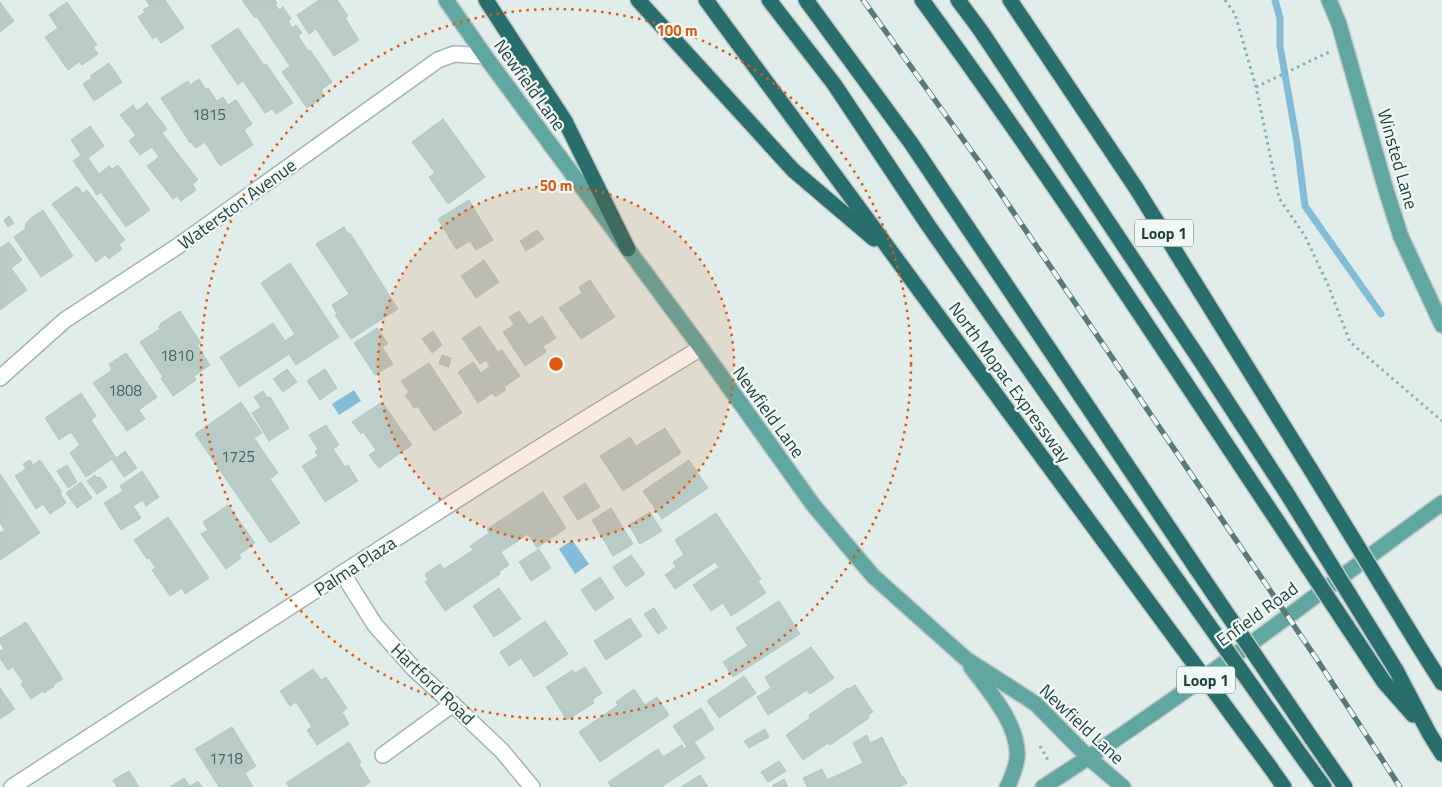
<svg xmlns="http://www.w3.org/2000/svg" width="1442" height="787" viewBox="0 0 1442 787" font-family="'Titillium Web',sans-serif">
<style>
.water{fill:#83bcd8}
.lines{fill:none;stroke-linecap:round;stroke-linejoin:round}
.stream{stroke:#83bcd8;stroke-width:7}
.building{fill:#b8cbc6;stroke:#b2c7c2}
.minor-casing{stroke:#a3b5b2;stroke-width:18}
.major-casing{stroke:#c0c9c8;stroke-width:18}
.highway-casing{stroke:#c0c9c8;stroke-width:18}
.path{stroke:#7eb4ac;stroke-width:3;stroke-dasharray:2.5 4;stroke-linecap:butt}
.minor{stroke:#fff;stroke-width:15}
.major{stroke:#60a7a1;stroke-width:15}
.highway{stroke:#286e6c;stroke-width:15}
.rail-casing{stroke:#597b78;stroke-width:5.5}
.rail{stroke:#f1f9f7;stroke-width:4;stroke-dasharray:11;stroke-linecap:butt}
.highway-bridge-casing{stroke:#c0c9c8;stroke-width:18;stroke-linecap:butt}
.highway-bridge{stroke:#286e6c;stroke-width:15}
.ring{fill:none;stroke:#de580e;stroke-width:2.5;stroke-dasharray:2.5 5}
.labels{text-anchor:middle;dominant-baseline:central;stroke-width:4.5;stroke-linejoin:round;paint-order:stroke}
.number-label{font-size:15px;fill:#45625e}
.shield{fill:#f1f9f7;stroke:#5e7774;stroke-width:1}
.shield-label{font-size:16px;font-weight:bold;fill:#1f3f3c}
.street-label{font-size:18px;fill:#1f3f3c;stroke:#f1f9f7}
.centre{fill:#de580e;stroke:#f1f9f7;stroke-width:2.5}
.ring-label{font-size:15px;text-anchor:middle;font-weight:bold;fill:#de580e;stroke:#f1f9f7;stroke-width:4.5;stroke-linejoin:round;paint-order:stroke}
</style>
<rect width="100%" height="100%" fill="#e1edea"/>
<!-- water -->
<g class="water">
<path d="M354,390L361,401L339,415L332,404Z"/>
<path d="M572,540L589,564L575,574L559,549Z"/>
</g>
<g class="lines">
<!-- stream -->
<path class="stream" d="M1275,0L1280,18V46L1297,143L1305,206L1381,314"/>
</g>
<!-- building -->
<g class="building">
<path d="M146,0H165L184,28L161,43L156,36L153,39L138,17L145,12L143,10L150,6Z"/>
<path d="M242,0H275L277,3L275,4L279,10L283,7L291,19L288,21L292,28L296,25L302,33L298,36L309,52L310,50L332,82L321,90L324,96L323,97L307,108L282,72L290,66L257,17L255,18Z"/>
<path d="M319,0H337L348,16L345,18L359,40L334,56L316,29L309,34L297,15Z"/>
<path d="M0,2L14,21L0,32Z"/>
<path d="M67,2L97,45L93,47L98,54L82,65L79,62L68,70L45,37L58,28L49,15Z"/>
<path d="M238,28L264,65L266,64L293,103L276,114L272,109L265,113L243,81L238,85L211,46Z"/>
<path d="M109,63L122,82L94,101L83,84L92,78L90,76Z"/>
<path d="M199,79L206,90L208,88L217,101L223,97L228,105L236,100L252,124L244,130L253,145L220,166L205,142L196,148L191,142L190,143L161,98L188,81L190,85Z"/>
<path d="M147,103L167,129L162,133L198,180L192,184L196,190L181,201L177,196L173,199L147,166L159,157L152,147L140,155L129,141L136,135L120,115L133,105L137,111Z"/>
<path d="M443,119L485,177L448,204L429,177L435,173L412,142Z"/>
<path d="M90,126L104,146L88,158L99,174L109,166L112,169L118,165L150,210L126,227L101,192L97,195L73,161L81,155L71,140Z"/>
<path d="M77,186L83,193L87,190L125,240L119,244L122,249L109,259L105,255L96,262L52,204Z"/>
<path d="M469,200L493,240L476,250L470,241L456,249L438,219Z"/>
<path d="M43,210L73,256L41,277L14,237L25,229L26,223L31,218Z"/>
<path d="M9,216L14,223L8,227L4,220Z"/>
<path d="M344,227L348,234L350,233L398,309L351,339L335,315L337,314L332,305L349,294L316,244Z"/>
<path d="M537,230L544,239L526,251L520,241Z"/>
<path d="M9,242L22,260L11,268L27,290L0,310V248Z"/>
<path d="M484,260L499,282L476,298L461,276Z"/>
<path d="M290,263L339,337L296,365L289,354L239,387L220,357L273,323L285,341L295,334L261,283Z"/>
<path d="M590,280L615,317L581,339L559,308L582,293L579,287Z"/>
<path d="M180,311L201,343L197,345L210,365L194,376L196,380L173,396L161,378L163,377L140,342L160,329L158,327L161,325L160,324Z"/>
<path d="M519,311L529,325L542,316L556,338L543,346L546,352L525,366L503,332L514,325L509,317Z"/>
<path d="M480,326L498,352L502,350L520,376L504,387L506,390L495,397L492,393L478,403L458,372L473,362L481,373L490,366L486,360L480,364L462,338Z"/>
<path d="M377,328L388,344L382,347L393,364L375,375L354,343Z"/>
<path d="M433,331L442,345L432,353L422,339Z"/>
<path d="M126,353L157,397L139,410L145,419L127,431L93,383L112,370L109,364Z"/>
<path d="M442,355L451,358L449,367L439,364Z"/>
<path d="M429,363L462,413L434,431L417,406L414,408L405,395L409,392L401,381Z"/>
<path d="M287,369L297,382L283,392L273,379Z"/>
<path d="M325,369L337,388L320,400L307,381Z"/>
<path d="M263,391L268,398L270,397L289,428L269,441L252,413L261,407L254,397Z"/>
<path d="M81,393L96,416L91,420L116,458L125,451L137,468L124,477L112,459L86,477L70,453L80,445L71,432L59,440L45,418Z"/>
<path d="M241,402L262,433L254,438L278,473L270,479L300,523L270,543L195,434Z"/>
<path d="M382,402L412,445L379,468L369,455L376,450L363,432L361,434L352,422Z"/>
<path d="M326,425L339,445L333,449L345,467L348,465L358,481L325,502L302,466L318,456L315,451L318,449L309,435Z"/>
<path d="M665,428L681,453L623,491L600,456L630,437L636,446Z"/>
<path d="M30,460L33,465L40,460L62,492L60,493L66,503L50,514L43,504L36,509L15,476L26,469L23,464Z"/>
<path d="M689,460L708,488L662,519L643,491Z"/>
<path d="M67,465L77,482L68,488L57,471Z"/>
<path d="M142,471L159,497L146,506L143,500L133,506L141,518L121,530L104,503L123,491L120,486Z"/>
<path d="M0,474L40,533L0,560V533L5,530L0,523Z"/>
<path d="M95,475L97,478L100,477L107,487L97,494L87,481Z"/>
<path d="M81,482L92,498L77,508L66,493Z"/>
<path d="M585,483L600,507L578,520L563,497Z"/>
<path d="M543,492L566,528L537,548L528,534L501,552L509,565L499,572L500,574L445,611L425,582L428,580L425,574L440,564L444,569L473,550L470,546L489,533L487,529Z"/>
<path d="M228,505L255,543L239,555L241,558L226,569L201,534L208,530L203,522Z"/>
<path d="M611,508L633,544L613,556L592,520Z"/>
<path d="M650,512L662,531L640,544L629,525Z"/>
<path d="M716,513L761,579L758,581L766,593L731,616L723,603L711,611L693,585L719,567L715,562L675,589L665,575L676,567L673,562L684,555L675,540Z"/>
<path d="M168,517L209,578L185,594L182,588L170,596L152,570L156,568L149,558L147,559L134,540Z"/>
<path d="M539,549L551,568L531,581L519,562Z"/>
<path d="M631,555L645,574L626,587L613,567Z"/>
<path d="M600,577L614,598L595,611L581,590Z"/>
<path d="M499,588L521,619L494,637L473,606Z"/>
<path d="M779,601L800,634L733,677L723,662L748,646L736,628Z"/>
<path d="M654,608L667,628L658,634L644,614Z"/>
<path d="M630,618L642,636L606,660L594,641Z"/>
<path d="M545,621L568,654L534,677L521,658L509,666L500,652Z"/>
<path d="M26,622L63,679L53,685L54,687H53L44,693L43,691L31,699L21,684L23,682L13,667L8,670L0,658V651L4,649L0,642V638Z"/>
<path d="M811,647L834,678L810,694L807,690L768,715L757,697L771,688L765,677Z"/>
<path d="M585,667L602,693L592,700L594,703L567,720L546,687L573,670L575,673Z"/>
<path d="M313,669L321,680L326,677L347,708L342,712L349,724L317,745L307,730L312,727L296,702L290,706L280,691Z"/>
<path d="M744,676L756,693L719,718L707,701Z"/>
<path d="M855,685L873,712L868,715L869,718L830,745L828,743L803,760L786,735L810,718L809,715L848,688L849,689Z"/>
<path d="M0,688L15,709L0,719Z"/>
<path d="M634,689L645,705L657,697L669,715L600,762L579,732L618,705L616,702Z"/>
<path d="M701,708L714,729L687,747L673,726Z"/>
<path d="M232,727L256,766L245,773L253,787H219L195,749Z"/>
<path d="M765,729L769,737L749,748L744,741Z"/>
<path d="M867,735L870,743L882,737L902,777L903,776L907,783L900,787H807L803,778L822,769L827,780L863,763L853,743Z"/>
<path d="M349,742L361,762L359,764L370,782L363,787H289L286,783Z"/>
<path d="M694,742L705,758L661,787H611L608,782L658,749L663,757L682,745L684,749Z"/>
<path d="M779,761L786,771L768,782L761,772Z"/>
<path d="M129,771L139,787H117L113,780Z"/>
<path d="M700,775L708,787H681Z"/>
<path d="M184,778L190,786L198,781L202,787H170Z"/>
<path d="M784,779L788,787H773L772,786Z"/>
</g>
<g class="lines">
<!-- minor casing -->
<g class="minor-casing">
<g id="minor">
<path d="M0,378L65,320L178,246L438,60L454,54L485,56"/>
<path d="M343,574L375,625L414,669L459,710L502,751L532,787"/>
<path d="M383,755L453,704"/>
<path d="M12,787C241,639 468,489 701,348"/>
</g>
</g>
<!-- major casing -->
<g class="major-casing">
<g id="major">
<path d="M446,0L485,56L701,348L814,506L873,576L966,659L1036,704L1089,758L1123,787"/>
<path d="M1329,0L1339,24L1386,190L1401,237L1442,325"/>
<path d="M971,667C989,691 1020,726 1017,758C1016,767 1012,776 1009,784L1007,787"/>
<path d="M1043,787C1181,699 1310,599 1442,503"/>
</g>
</g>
<!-- highway casing -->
<g class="highway-casing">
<g id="highway">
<path d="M486,0L565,121L628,249"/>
<path d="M638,0L793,170L874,239"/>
<path d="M706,0L1142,593"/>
<path d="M769,0L834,84L928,225L1180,584"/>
<path d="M806,0L911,143L1196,568"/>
<path d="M922,0C1043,165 1155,337 1268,507"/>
<path d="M958,0L981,31L1202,363L1286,492"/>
<path d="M1010,0L1136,188L1311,470"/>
<path d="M1418,645L1442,683"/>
<path d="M1396,670L1429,733L1442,754"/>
<path d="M1384,682L1413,715"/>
<path d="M1312,739L1345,787"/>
<path d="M1300,754L1324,787"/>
<path d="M1270,767L1284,787"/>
</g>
</g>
<!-- path -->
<g class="path">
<path d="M1225,0L1235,14L1256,87L1279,198L1305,236L1328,285L1350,342L1442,421"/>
<path d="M1256,87L1329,52"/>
<path d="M1040,746L1048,760"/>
</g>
<!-- minor -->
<use href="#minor" class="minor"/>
<!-- major -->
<use href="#major" class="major"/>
<!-- highway -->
<use href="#highway" class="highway"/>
<!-- rail casing -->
<g class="rail-casing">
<path id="rail" d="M863,0L980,163L1318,661L1400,787"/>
</g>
<!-- rail -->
<use href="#rail" class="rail"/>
<!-- highway-bridge casing -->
<g class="highway-bridge-casing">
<g id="highway-bridge">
<path d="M1311,470L1418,645"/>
<path d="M1286,492L1396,670"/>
<path d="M1268,507L1384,682"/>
<path d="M1196,568L1312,739"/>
<path d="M1180,584L1300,754"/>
<path d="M1142,593L1270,767"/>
</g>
</g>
<!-- highway-bridge -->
<use href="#highway-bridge" class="highway-bridge"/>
</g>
<!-- distance rings -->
<circle cx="556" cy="364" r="178" fill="#de580e" fill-opacity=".12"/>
<g class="ring">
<circle cx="556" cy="364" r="178"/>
<circle cx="556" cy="364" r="355"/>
</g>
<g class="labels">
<!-- number labels -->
<g class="number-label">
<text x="209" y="114">1815</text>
<text x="177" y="355">1810</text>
<text x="125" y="390">1808</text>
<text x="238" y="456">1725</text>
<text x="226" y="758">1718</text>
</g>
<!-- shield labels -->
<g class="shield">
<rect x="1135" y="219.5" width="58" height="27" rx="4"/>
<rect x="1177" y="666.5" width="58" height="27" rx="4"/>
</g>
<g class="shield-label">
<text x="1164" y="233">Loop 1</text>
<text x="1206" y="680">Loop 1</text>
</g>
<!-- street labels -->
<g class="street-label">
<text transform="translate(530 85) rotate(54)">Newfield Lane</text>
<text transform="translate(1398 159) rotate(74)">Winsted Lane</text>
<text transform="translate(237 204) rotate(-36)">Waterston Avenue</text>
<text transform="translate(1010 382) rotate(54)">North Mopac Expressway</text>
<text transform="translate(769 412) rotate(54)">Newfield Lane</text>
<text transform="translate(355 566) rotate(-33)">Palma Plaza</text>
<text transform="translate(1257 614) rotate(-36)">Enfield Road</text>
<text transform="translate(433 684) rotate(44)">Hartford Road</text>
<text transform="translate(1082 724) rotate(43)">Newfield Lane</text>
</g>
</g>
<circle cx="556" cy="364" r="8" class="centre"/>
<g class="ring-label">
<text x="677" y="36">100 m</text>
<text x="556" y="191">50 m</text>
</g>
</svg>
